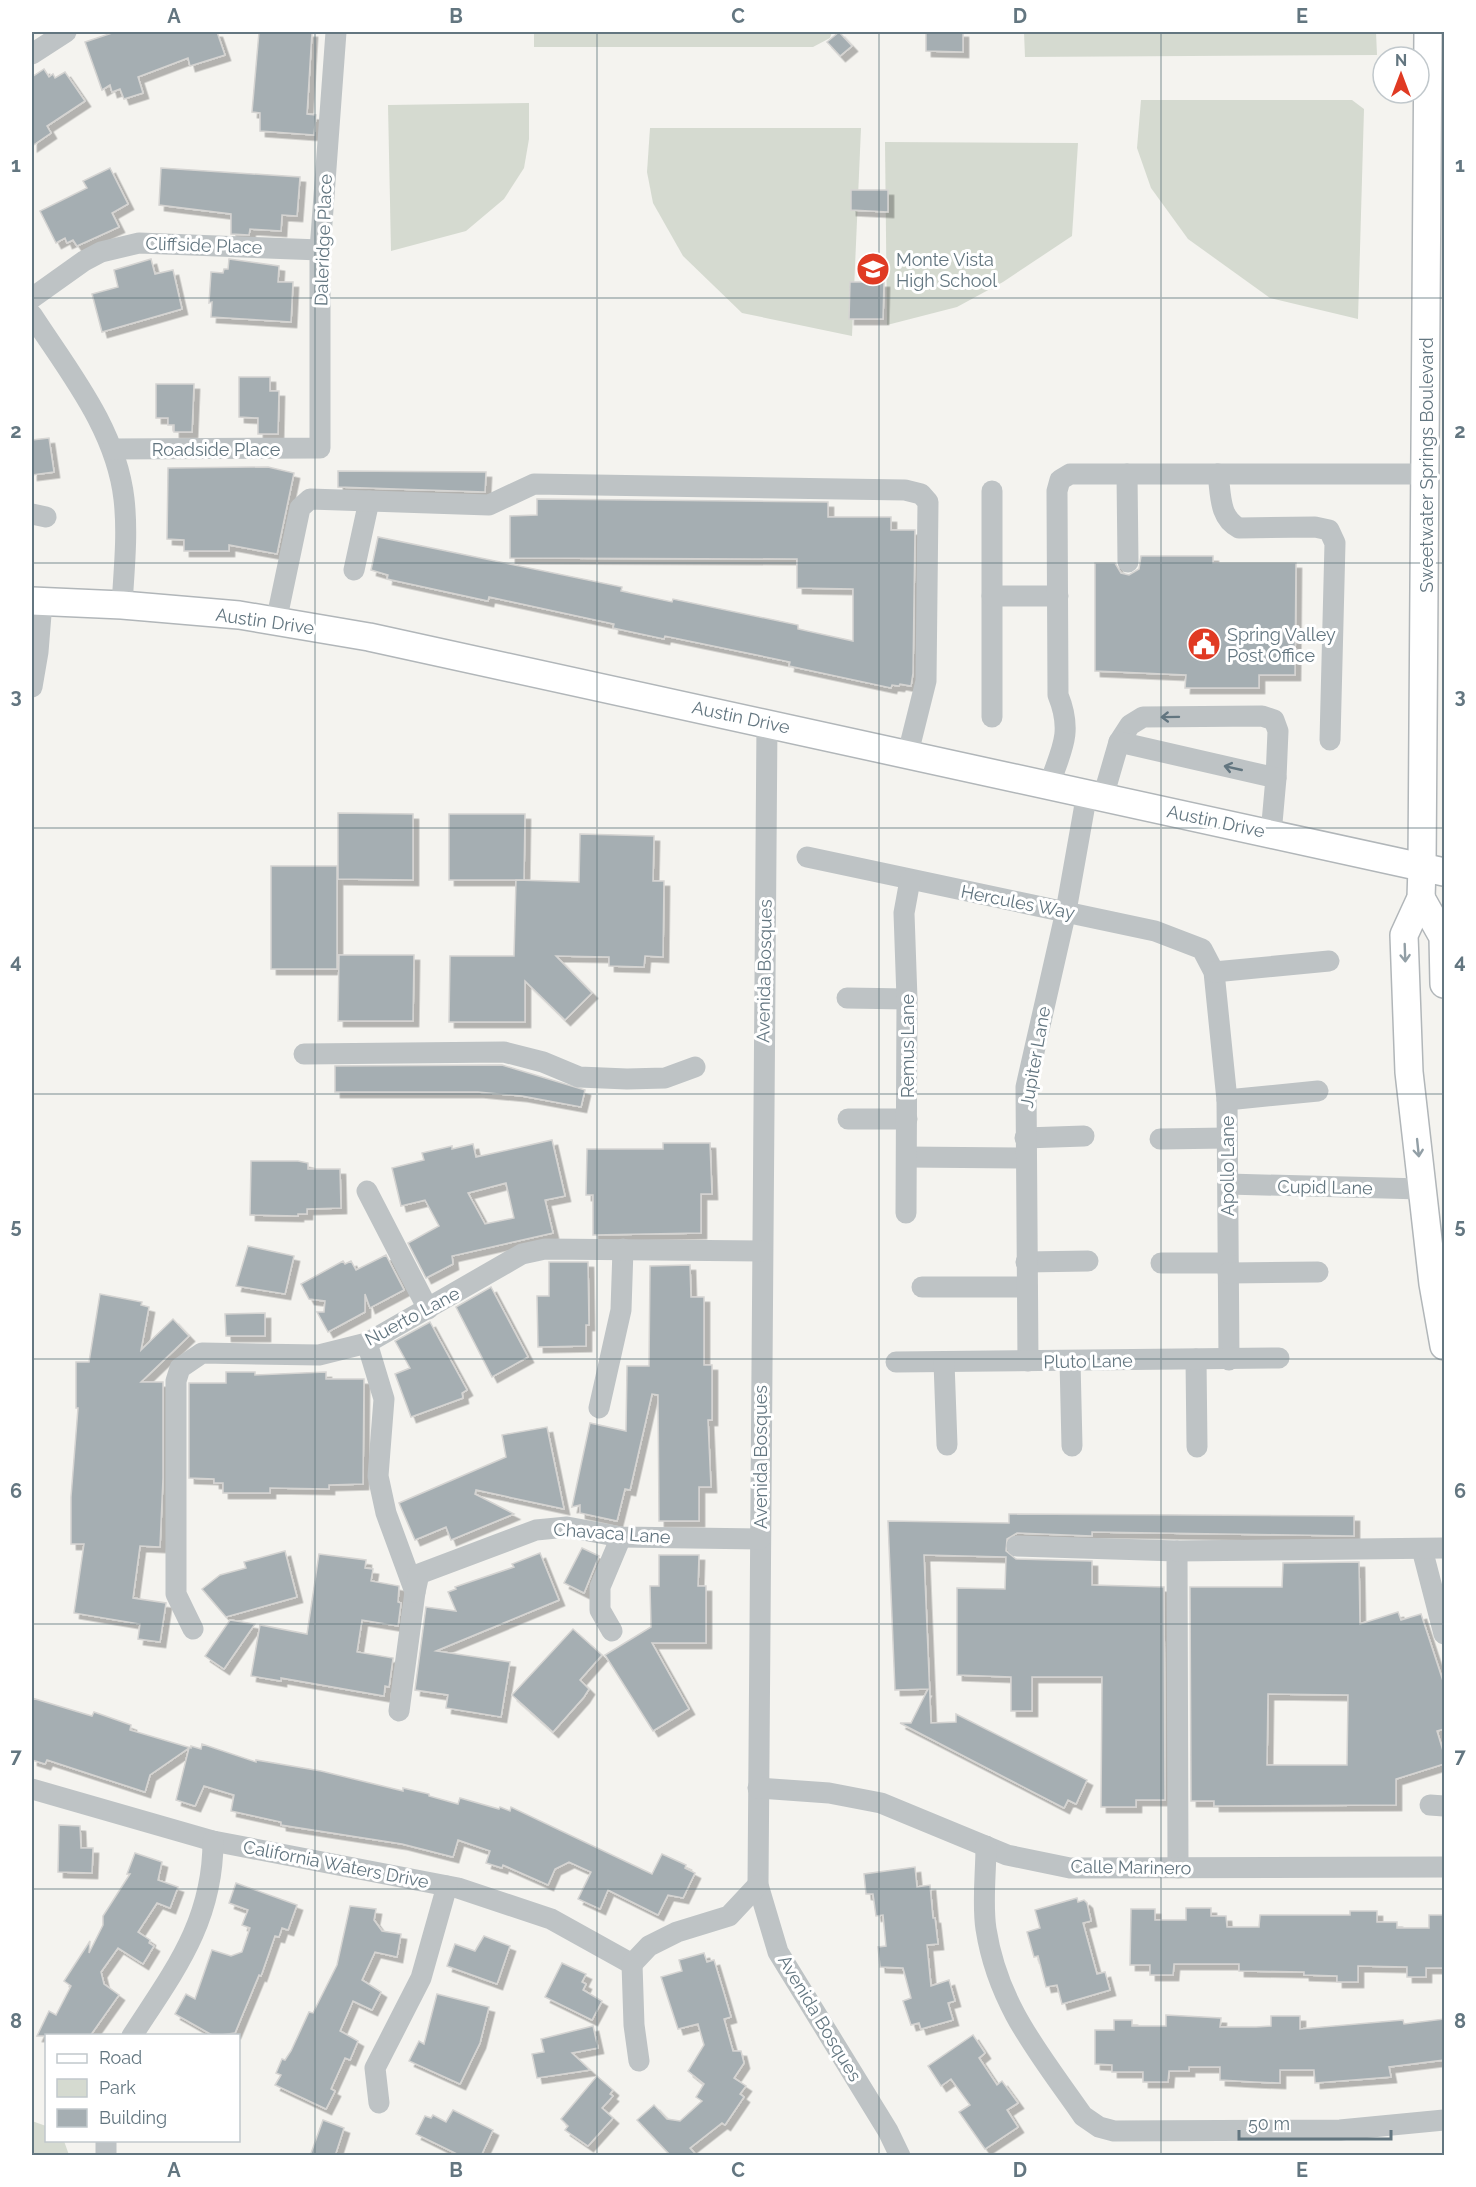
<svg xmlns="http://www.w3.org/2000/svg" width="1476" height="2187" viewBox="0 0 1476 2187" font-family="Raleway,sans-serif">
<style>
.green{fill:#d5dad0}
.building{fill:#a5aeb2;stroke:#d5d4d2;stroke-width:1.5;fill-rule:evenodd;filter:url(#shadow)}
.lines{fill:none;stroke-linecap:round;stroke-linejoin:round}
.major-casing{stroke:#b1b6b9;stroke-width:30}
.minor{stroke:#bec3c5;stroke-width:21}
.major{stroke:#fff;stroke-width:27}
.oneway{stroke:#637680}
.oneway2{stroke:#929fa6}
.grid{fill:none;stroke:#637680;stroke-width:1.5;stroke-opacity:0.55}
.labels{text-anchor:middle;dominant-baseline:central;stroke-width:6;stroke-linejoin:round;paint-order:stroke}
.street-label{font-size:18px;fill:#637680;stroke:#fff}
.poi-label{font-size:18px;fill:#637680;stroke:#fff;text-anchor:start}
.neatline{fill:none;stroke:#637680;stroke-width:2}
.grid-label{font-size:20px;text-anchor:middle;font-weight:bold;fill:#637680}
</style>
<defs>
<filter id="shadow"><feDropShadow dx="5.5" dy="5.5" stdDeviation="0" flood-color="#0004"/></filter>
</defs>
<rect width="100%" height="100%" fill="#f4f3ef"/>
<!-- green -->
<g class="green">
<path d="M534,32H832L830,38L813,47H534Z"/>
<path d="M1024,32H1376L1377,55L1025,57Z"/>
<path d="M1141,100H1352L1364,109L1358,319L1270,298L1188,239L1151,188L1137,148Z"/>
<path d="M529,103V139L524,168L504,199L466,231L391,251L388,105Z"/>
<path d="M650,128H861L852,336L742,313L683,256L653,203L647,172Z"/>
<path d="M885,142L1078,143L1072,236L1003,282L957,307L887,325Z"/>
<path d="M32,2121L46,2126V2140L64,2141L69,2155H32Z"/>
</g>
<!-- building -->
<g class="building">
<path d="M115,32H217L225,55L190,66L188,58L138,77L143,93L124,99L120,89L112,92L110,85L102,90L85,42Z"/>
<path d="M259,32H312L307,114L316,115L314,135L260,131V113L252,112Z"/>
<path d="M839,32L852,46L840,56L827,42Z"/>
<path d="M926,32H963V52L926,51Z"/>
<path d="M44,69L49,77L53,74L55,78L65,72L85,101L47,126L51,133L32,146V77Z"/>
<path d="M110,168L128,204L112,213L119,227L77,246L73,240L67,243L65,238L56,243L40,211L87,188L83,181Z"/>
<path d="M161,168L300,177L297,216L282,215L281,231L250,229L249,235L231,234V214L159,205Z"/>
<path d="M851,190H888V212L851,210Z"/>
<path d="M151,259L155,274L173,270L182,309L102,332L92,294L118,287L114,270Z"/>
<path d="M229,259L279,266L278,282H293L291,322L211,317L212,302L209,303L211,272L223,273L224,269H228Z"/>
<path d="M850,282H884L883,319H849Z"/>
<path d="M239,377H270V391H279L278,434H258V418L239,417Z"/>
<path d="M156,384H194L192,432H174V425H168V418H156Z"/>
<path d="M49,438L54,472L32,475V440Z"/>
<path d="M268,467L294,473L277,554L229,545V551H184V540L167,539L168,468Z"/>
<path d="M338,471L486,472L485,492L338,487Z"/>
<path d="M537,499L828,502V517H891V530H915L913,673L911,686L900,684L899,686L892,685L891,688L789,666L790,662L665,636L664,639L613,628L614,624L489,597L488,601L387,579L388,575L371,570L378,537L622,587L621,591L672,602L673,599L798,625V629L853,641V589L797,588V559L510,558V516L537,515Z"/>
<path d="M1141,556H1213V563H1296L1295,675H1259V688H1185L1186,675L1095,671V563H1115L1121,573L1129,575L1139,569Z"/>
<path d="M338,813L413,814V880L338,879Z"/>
<path d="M449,814H525L524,880H449Z"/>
<path d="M580,834L654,836L653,881H664L663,957L645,956L644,967L609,966V957L556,956L592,993L565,1020L525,981V1022H449L450,956H514L516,880L579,882Z"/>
<rect x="271" y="866" width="66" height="103"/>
<path d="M339,955H414L413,1021H338Z"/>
<path d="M502,1065L585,1090L581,1107L522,1096L478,1092H335V1066Z"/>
<path d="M552,1140L565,1196L545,1200L553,1233L452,1256L453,1264L426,1278L408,1243L439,1226L425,1200L401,1206L392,1168L424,1160L422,1153L452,1146V1149L473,1144L476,1157ZM506,1183L514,1218L485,1224L468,1193Z"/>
<path d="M663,1143H710L712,1194H701V1233L593,1235V1195H586L587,1149H663Z"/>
<path d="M251,1161H298L308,1163V1169H340L341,1208L307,1209V1214H298V1216L250,1215Z"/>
<path d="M248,1246L294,1256L285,1294L236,1286Z"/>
<path d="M386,1255L404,1290L370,1308L365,1294V1312L328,1332L317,1312H324L325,1301L309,1299L301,1284L343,1261L345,1264L351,1261L356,1270Z"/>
<path d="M549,1262H588L589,1325H586V1346L538,1347L537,1296H549Z"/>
<path d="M690,1265L691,1297H704V1365H712V1420H708L711,1487H699V1521H659L658,1395L652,1394L630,1490L625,1489L617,1521L580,1513V1505L572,1507L590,1423L626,1431L627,1366H649L650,1266Z"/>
<path d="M491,1287L528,1357L492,1377L456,1307Z"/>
<path d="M100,1294L142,1302L141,1305L149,1307L141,1350L173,1319L189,1336L141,1382H163V1478L160,1547L140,1546L133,1598L166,1603L160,1642L138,1639L140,1624L74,1613L84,1544H71V1497L78,1408H76V1362H89Z"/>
<path d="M265,1313V1336H226L225,1314Z"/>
<path d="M430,1322L467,1390L462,1393L463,1398L411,1417L395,1374L410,1368L395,1341Z"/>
<path d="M226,1372H255V1375L326,1372V1379H364L363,1484L329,1485V1489L270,1488V1493H223V1483H214V1479L189,1478V1383H226Z"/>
<path d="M547,1427L564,1509L476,1490L475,1494L514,1514L451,1540L446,1527L415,1540L399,1503L506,1457L502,1435Z"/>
<path d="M1009,1514L1354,1516V1536L1092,1532V1536L1017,1533L1007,1539L1006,1551L1016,1559L1092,1561V1585L1164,1587L1165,1800H1136V1807H1101L1102,1677H1032V1711H1011V1677L957,1675V1588L1005,1589L1006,1557L924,1555L931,1723L956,1722V1714L1087,1780L1076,1804L1068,1800L1064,1808L900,1723H911L928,1689L895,1690L888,1521L1009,1523Z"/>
<path d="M582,1548L599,1556L584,1593L564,1583Z"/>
<path d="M285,1551L297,1597L226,1617L202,1589L220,1575L246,1568L244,1562Z"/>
<path d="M540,1553L559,1600L436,1651L510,1662L501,1717L446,1708L448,1695L415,1690L426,1607L456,1611L448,1592L456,1589L455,1587L514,1567L512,1564Z"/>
<path d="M319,1554L366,1560L365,1568L373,1569L371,1581L399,1586L398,1602L401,1603L398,1626L362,1620L357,1652L393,1658L389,1687L385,1686L384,1696L281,1678V1681L251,1676L260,1625L307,1634Z"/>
<path d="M659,1555H699L698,1586H706V1643H652L689,1709L653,1731L605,1655L651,1627L650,1586H659Z"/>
<path d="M1359,1562L1360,1624L1398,1612L1401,1620L1421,1614L1444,1684V1729L1437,1731L1444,1754V1764L1396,1779V1805L1214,1806V1801H1191L1190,1587H1282L1283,1563ZM1268,1694L1348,1695L1347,1765H1267Z"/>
<path d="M230,1620L255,1624L224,1669L205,1656Z"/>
<path d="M573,1629L602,1655L580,1680L589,1689L584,1697L553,1732L512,1695Z"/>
<path d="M32,1698L92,1716L94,1712L131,1725L130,1730L191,1748V1746L201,1749L202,1744L256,1762V1760L321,1771L403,1791V1788L429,1794V1796L458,1804L460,1798L499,1809L500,1807L510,1811L511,1807L652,1874L662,1854L686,1865L685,1868L695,1873L683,1898L668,1895L658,1915L608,1890L600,1909L578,1899L591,1872L569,1862L555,1869L548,1885L503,1865L502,1868L486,1863L490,1851L458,1840L453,1857L402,1844L281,1825V1822L231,1811L234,1795L204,1786L195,1806L176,1800L189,1748L150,1775L145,1792L47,1760L45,1764L32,1760Z"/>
<path d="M59,1825L80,1826L81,1848H93L92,1873L58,1872Z"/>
<path d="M135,1853L162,1862L158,1880L178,1887L170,1908L157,1903L138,1932L150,1940L149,1943L154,1946L143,1964L118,1948L101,1972L104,1984L119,1995L90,2036H37L49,2011L56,2015L71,1986L64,1981L90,1941L89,1953L103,1925V1916L130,1874H127Z"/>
<path d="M915,1867L917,1887L930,1885L933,1918H935L938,1944L927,1945L931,1986L949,1980L955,2001L948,2003L953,2020L921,2029L919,2023L911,2025L903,2001L911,1998L903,1968L880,1967L878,1947L886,1946L883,1915L876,1916L873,1894H866L864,1874Z"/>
<path d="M236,1883L297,1905L288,1930L282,1928L279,1937L275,1936L261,1976L259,1975L235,2033L214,2036L175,2014L186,1994L195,1999L212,1950L231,1956L242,1952L250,1928L242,1925L248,1910L229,1903Z"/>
<path d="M1077,1898L1078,1902L1084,1900L1087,1903L1091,1921L1083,1923L1097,1974L1105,1972L1110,1990L1062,2004L1057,1985L1046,1987L1038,1956L1034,1957L1027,1932L1040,1928L1035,1910Z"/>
<path d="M350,1906L376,1909L374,1920L382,1931L401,1934L397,1957L375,1952L362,1980L381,1992L372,2010L353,2001L340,2031L358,2041L350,2060L345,2058L331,2089L335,2091L326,2109L275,2085L281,2075L276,2073L282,2059L285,2060L291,2051L309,2012L313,2013L337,1965Z"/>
<path d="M1186,1908H1211V1916H1226L1227,1927H1259L1260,1915H1350V1911H1377V1922H1397V1928H1429V1915H1444V1968H1426V1977H1407V1967L1358,1966V1982H1337V1976L1304,1975V1972L1239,1971V1964H1174L1173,1975H1150V1965H1130L1131,1909H1155V1920H1186Z"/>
<path d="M484,1936L510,1946L497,1984L447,1966L455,1944L475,1951Z"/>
<path d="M704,1953L707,1962L714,1960L724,1993L731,2017L724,2019L733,2051H741L744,2063L734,2078L746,2086L740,2094L744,2097L725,2125L722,2123L690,2148L697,2156H671L637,2120L654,2105L667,2119L680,2121L702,2101L696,2097L704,2084L688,2071L704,2045L698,2024L678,2029L661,1977L682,1971L679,1960Z"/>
<path d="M562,1963L586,1974L582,1982L586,1984L583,1990L602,2001L592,2020L545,1997Z"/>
<path d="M437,1994L489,2007L480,2043L460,2084L409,2061L419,2041L424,2044Z"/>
<path d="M1166,2015L1221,2018L1220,2027H1256L1271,2026V2016H1300V2029L1403,2020L1404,2024L1444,2019V2060L1389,2067L1391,2077L1315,2083L1314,2070H1280V2083L1254,2082L1220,2080V2067H1189V2071H1169L1168,2082H1143V2072H1112V2065L1095,2064V2030H1114V2020H1132V2026H1166Z"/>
<path d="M593,2026L598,2048L572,2053L590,2070L537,2078L532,2054L544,2052L541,2039Z"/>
<path d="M973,2035L985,2053L979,2058L997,2085L1002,2081L1018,2103L1007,2110L1018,2127L985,2149L959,2112L970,2105L951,2079L941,2086L928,2066Z"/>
<path d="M597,2076L613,2090L610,2094L613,2096L602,2108L613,2118L588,2146L565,2130L568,2126L561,2119Z"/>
<path d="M453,2110L493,2130L481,2156H461L416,2134L425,2116L431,2118L433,2115L446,2122Z"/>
<path d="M323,2120L344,2128L335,2156H310Z"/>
</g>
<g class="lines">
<!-- major casing -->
<g class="major-casing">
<g id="major">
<path d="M1428,32L1422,867L1421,898L1404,935L1409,1072L1433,1284L1444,1346"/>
<path d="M32,601L122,605L239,615L369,637L1444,872"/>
<path d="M1421,898L1443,937L1444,984"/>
</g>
</g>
<!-- minor -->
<g class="minor">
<path d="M32,54L66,32"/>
<path d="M32,298L84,261L101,252L139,243L320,250"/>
<path d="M32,315C69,372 116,429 124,499C128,534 124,570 122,605"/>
<path d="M112,449L320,448V250L336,32"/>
<path d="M1127,474L1128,562"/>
<path d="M1218,474C1221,495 1219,518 1239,528L1315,527L1329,530L1335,543L1330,740"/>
<path d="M992,491V717"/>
<path d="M32,514L46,517"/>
<path d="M354,570L369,501"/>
<path d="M992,596H1058"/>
<path d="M276,622L300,508L310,499L489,505L534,484L905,490L921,494L928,502L926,681L908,753"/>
<path d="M32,687L38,652L42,602"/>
<path d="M767,722L758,1885L778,1952L888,2131L900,2156"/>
<path d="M1119,742L1130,725L1143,717L1262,716L1274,720L1278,731L1276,778"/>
<path d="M1049,785C1062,749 1073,732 1058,695L1057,491L1060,480L1070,474H1426"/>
<path d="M1103,797L1119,742L1276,778L1271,834"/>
<path d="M807,857L1155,931L1202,949L1214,972L1227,1100L1229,1360"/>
<path d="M1214,972L1329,961"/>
<path d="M847,998L907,999"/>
<path d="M304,1054L504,1052L543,1062L579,1077L627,1079L665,1078L695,1067"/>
<path d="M1227,1100L1318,1091"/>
<path d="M848,1119H907"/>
<path d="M1025,1138L1084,1136"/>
<path d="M1160,1139L1227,1138"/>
<path d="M907,1157L1025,1158"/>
<path d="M1228,1184L1422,1189"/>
<path d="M367,1191L428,1309"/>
<path d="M906,1213L907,999L904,913L910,880"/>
<path d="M1026,1262L1088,1261"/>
<path d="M1161,1263H1228"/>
<path d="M1228,1273L1318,1272"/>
<path d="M922,1287H1027"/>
<path d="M367,1343L384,1399L378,1476L386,1513L415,1592L399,1711"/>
<path d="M1196,1359L1197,1447"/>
<path d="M1028,1361L1026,1087L1066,911L1087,793"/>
<path d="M1070,1361L1072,1446"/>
<path d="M896,1362L1279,1358"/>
<path d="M944,1362L947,1445"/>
<path d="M599,1408L621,1310L623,1249"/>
<path d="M1017,1546L1177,1551L1178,1868"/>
<path d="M1422,1549L1444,1634"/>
<path d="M1177,1551L1444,1548"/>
<path d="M415,1592L419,1574L536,1530L567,1527L621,1537L760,1539"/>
<path d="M193,1629L176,1594V1381L180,1368L202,1353L319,1355L367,1343L522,1254L545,1249L762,1251"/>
<path d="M612,1631L600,1610V1587L621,1537"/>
<path d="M758,1788L829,1793L881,1803L1007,1855L1070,1868L1444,1867"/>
<path d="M32,1789L213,1841L458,1888L551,1919L632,1964"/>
<path d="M1430,1805L1444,1806"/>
<path d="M986,1846C986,1873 982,1903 986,1929C998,2006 1040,2054 1083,2116L1099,2127L1114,2131L1340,2130L1444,2120"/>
<path d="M632,1964L649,1946L677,1932L729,1916L758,1885"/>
<path d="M632,1964L634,2025L639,2061"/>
<path d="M132,2036C174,1971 213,1922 213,1841"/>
<path d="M379,2103L375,2068L421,1978L447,1886"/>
<path d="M106,2140V2156"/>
</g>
<!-- major -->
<use href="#major" class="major"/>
</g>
<!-- one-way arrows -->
<defs><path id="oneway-shaft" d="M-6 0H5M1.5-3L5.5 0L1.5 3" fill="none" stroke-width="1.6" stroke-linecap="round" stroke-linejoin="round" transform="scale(1.5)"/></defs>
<g class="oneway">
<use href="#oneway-shaft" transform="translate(1170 717) rotate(179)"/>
<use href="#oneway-shaft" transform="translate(1233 768) rotate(-167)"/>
</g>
<g class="oneway2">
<use href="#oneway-shaft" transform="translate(1405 953) rotate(88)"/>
<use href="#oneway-shaft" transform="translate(1418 1148) rotate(84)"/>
</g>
<!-- grid -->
<path class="grid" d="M315,32V2156M597,32V2156M879,32V2156M1161,32V2156M32,298H1444M32,563H1444M32,828H1444M32,1094H1444M32,1359H1444M32,1624H1444M32,1889H1444"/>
<!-- icons -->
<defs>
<g id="school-disc" transform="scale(1.725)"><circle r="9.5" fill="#e03a23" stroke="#fff"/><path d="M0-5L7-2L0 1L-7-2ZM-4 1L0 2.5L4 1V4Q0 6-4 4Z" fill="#fff"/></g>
<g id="civic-disc" transform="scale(1.725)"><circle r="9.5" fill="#e03a23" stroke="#fff"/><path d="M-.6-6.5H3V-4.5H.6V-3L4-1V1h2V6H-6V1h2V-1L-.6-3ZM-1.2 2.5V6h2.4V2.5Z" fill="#fff"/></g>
</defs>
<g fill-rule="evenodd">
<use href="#school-disc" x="873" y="269"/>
<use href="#civic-disc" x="1204" y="644"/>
</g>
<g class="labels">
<!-- street labels -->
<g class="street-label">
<text transform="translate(323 240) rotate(-88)">Daleridge Place</text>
<text transform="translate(204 245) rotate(2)">Cliffside Place</text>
<text x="216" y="449">Roadside Place</text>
<text transform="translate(1426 465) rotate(-90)">Sweetwater Springs Boulevard</text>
<text transform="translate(265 621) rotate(8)">Austin Drive</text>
<text transform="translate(741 717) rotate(12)">Austin Drive</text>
<text transform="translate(1216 821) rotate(12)">Austin Drive</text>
<text transform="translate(1018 902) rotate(11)">Hercules Way</text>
<text transform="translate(764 971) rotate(-89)">Avenida Bosques</text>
<text transform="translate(907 1046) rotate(-90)">Remus Lane</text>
<text transform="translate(1035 1057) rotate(-80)">Jupiter Lane</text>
<text transform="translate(1227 1166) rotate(-90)">Apollo Lane</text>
<text transform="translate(1325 1187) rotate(1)">Cupid Lane</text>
<text transform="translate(412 1316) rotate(-28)">Nuerto Lane</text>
<text transform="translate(1088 1361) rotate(-1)">Pluto Lane</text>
<text transform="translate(760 1457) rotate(-90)">Avenida Bosques</text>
<text transform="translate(612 1533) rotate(4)">Chavaca Lane</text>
<text transform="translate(336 1864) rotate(11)">California Waters Drive</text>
<text transform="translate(1131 1867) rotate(1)">Calle Marinero</text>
<text transform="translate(820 2018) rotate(59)">Avenida Bosques</text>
</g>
<!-- poi labels -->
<g class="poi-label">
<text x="896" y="259">Monte Vista<tspan x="896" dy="21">High School</tspan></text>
<text x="1227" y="634">Spring Valley<tspan x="1227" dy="21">Post Office</tspan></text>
</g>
</g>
<!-- border -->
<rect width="1476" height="2187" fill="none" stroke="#ffffff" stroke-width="66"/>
<!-- legend -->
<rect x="45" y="2034" width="195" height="108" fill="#ffffff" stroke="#c1c8cc" stroke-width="1.5"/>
<rect x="57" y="2054" width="30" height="9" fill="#ffffff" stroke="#c1c8cc" stroke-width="1.5"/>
<text x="99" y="2064" font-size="18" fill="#637680">Road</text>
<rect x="57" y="2079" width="30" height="18" fill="#d5dad0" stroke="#c1c8cc" stroke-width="1.5"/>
<text x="99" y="2094" font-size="18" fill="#637680">Park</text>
<rect x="57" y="2109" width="30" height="18" fill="#a5aeb2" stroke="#c1c8cc" stroke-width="1.5"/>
<text x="99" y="2124" font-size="18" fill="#637680">Building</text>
<!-- north arrow -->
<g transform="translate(1401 75)"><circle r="28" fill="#ffffff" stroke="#c1c8cc" stroke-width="1.5"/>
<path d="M0-4.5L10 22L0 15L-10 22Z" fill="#e03a23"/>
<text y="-9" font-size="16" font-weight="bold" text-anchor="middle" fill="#637680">N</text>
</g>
<!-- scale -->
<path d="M1239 2130v9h152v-9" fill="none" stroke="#637680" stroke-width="3"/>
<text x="1248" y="2130" font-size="18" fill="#637680" stroke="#ffffff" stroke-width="4.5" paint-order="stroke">50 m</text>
<rect x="33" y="33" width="1410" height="2121" class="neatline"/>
<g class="grid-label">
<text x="174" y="23">A</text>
<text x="456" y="23">B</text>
<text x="738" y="23">C</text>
<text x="1020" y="23">D</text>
<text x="1302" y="23">E</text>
<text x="16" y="172">1</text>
<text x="1460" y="172">1</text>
<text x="16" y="438">2</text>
<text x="1460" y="438">2</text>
<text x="16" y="703">3</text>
<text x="1460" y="703">3</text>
<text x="16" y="968">4</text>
<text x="1460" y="968">4</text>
<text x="16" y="1233">5</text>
<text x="1460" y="1233">5</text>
<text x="16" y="1498">6</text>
<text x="1460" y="1498">6</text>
<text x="16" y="1763">7</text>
<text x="1460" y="1763">7</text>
<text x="16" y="2028">8</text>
<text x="1460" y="2028">8</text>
<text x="174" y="2177">A</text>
<text x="456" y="2177">B</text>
<text x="738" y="2177">C</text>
<text x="1020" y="2177">D</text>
<text x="1302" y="2177">E</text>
</g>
</svg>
